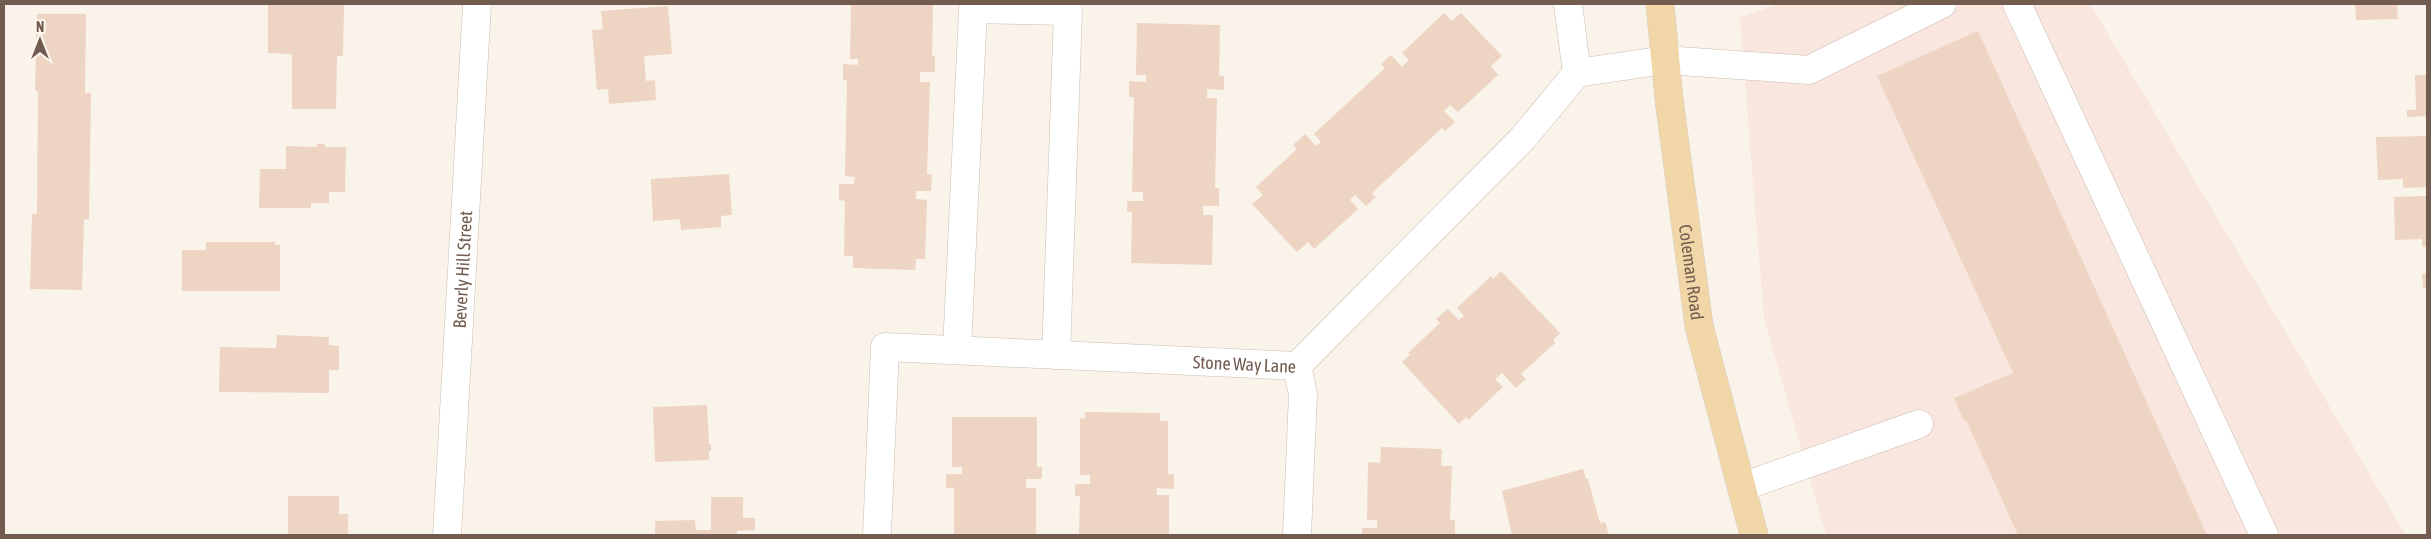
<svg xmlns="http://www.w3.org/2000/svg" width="2431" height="539" viewBox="0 0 2431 539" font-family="'Asap Condensed',sans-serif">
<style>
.commercial{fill:#f9e6de}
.building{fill:#edd4c3}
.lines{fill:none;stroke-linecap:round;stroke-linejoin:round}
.minor-casing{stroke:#cbbcb0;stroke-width:29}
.major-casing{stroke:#d8d1ce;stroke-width:29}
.minor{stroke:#fff;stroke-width:28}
.major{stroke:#f1d6a8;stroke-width:28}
.labels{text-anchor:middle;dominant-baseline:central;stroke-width:4.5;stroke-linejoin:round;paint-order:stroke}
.street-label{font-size:18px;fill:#725b4f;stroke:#fdf7ef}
</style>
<rect width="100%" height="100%" fill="#faf3e9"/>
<!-- commercial -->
<path class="commercial" d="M1777,4H2090L2406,535H1826L1764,319L1740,18Z"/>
<!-- building -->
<g class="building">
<path d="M268,4L344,5L343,56H337L336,109H292V54L268,53Z"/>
<path d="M851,4H933L932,56H935V72H920V82H930L927,174H932L931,191H916V199L927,200L925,259H916L915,270L853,268V256H844L845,201L839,200V184H854L855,177L845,176L847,80H843V64L858,65V59H850Z"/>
<path d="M2355,4H2397L2398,19L2356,20Z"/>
<path d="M668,6L672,54L644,56L646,81L655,80L656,100L609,104L608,89L597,90L592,30L603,29L601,11Z"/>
<path d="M1444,13L1452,21L1461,13L1502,56L1491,66L1498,75L1458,112L1450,105L1444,111L1455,122L1445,131L1442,128L1372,193L1376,197L1366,206L1355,195L1350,200L1358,209L1314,249L1308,242L1297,252L1252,204L1263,195L1256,187L1297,149L1293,145L1305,134L1316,146L1321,142L1314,134L1385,68L1381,64L1391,55L1402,67L1409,60L1402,53Z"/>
<path d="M37,14H86L85,93H91L89,220L84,219L82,290L30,289L32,214H37L38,91H35Z"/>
<path d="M1137,23L1220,25L1219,76H1224V90L1207,89V98H1217L1215,188H1219V206H1203V215H1213L1212,265L1131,263L1132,212H1127V201H1143V192H1132L1134,97H1129V81L1146,82V75H1136Z"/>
<path d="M1978,31L2207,535H2018L1966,420L1964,421L1954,398L2013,373L1877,76Z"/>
<path d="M2415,75H2427V116L2407,117V110H2416Z"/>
<path d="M2427,136V187L2403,188V179L2378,180L2376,137Z"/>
<path d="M317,144H325V147H346L345,192H329V203H311V208H259L260,169H286V146L317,147Z"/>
<path d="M729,174L732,215L721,216V227L681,230L680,219L653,221L651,179Z"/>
<path d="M2427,196V247H2422V239L2395,240L2394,197Z"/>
<path d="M206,242H275V245H280V291H182V250H206Z"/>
<path d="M1501,271L1560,333L1553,340L1555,343L1521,374L1526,379L1516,388L1502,373L1495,379L1503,387L1468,420L1466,417L1459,424L1402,362L1410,355L1408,353L1440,323L1436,319L1448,309L1459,320L1464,316L1457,308L1491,276L1493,279Z"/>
<path d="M2427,273V287L2423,288L2422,274Z"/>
<path d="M277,335L329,337V345L339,346V370H329V393L219,392L220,347L276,348Z"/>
<path d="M707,405L709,444H711V451H709V460L655,462L653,407Z"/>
<path d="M1085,412L1160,413V421H1168V474H1174V489L1157,488V495H1169V535H1079L1080,496H1075V484H1090V475H1080V418L1085,419Z"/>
<path d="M952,417H1037V467H1042V479H1026V488H1036V535H954V488H946V474H962V467H952Z"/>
<path d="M1381,447L1442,449L1441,466H1452L1450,520H1455V535H1362V528H1377V520H1367L1368,462L1380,463Z"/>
<path d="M1583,469L1586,479H1588L1600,523L1605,522L1609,535H1512L1502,491Z"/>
<path d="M288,496H339V514H348V535H288Z"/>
<path d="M711,497H743V518H755V530L737,531V535H655V521L695,520L696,530H711Z"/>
</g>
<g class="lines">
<!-- minor casing -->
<g class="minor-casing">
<g id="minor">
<path d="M1568,4L1577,73"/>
<path d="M2017,4L2264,535"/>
<path d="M957,350L973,9L1068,11L1056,355"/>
<path d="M1297,366L1303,394L1297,535"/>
<path d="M1742,487L1919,424"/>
<path id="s1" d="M447,535L477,4"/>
<path id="s2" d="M877,535L885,347L1297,366L1523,138L1577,73L1665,60L1809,70L1942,4"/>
</g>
</g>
<!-- major casing -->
<g class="major-casing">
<g id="major">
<path id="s3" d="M1660,4L1669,99L1699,326L1754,535"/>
</g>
</g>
<!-- minor -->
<use href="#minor" class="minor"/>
<!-- major -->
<use href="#major" class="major"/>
</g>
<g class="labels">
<!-- street labels -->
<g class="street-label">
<text stroke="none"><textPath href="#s1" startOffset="266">Beverly Hill Street</textPath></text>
<text stroke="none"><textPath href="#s3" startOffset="270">Coleman Road</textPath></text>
<text stroke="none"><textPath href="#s2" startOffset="548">Stone Way Lane</textPath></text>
</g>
</g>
<!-- border -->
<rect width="2431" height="539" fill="none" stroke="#725b4f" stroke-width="10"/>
<!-- north arrow -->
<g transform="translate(40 40)" stroke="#fdf7ef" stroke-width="4" paint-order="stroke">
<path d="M0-4L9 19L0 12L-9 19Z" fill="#725b4f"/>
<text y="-8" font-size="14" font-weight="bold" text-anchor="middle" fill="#725b4f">N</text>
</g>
</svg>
